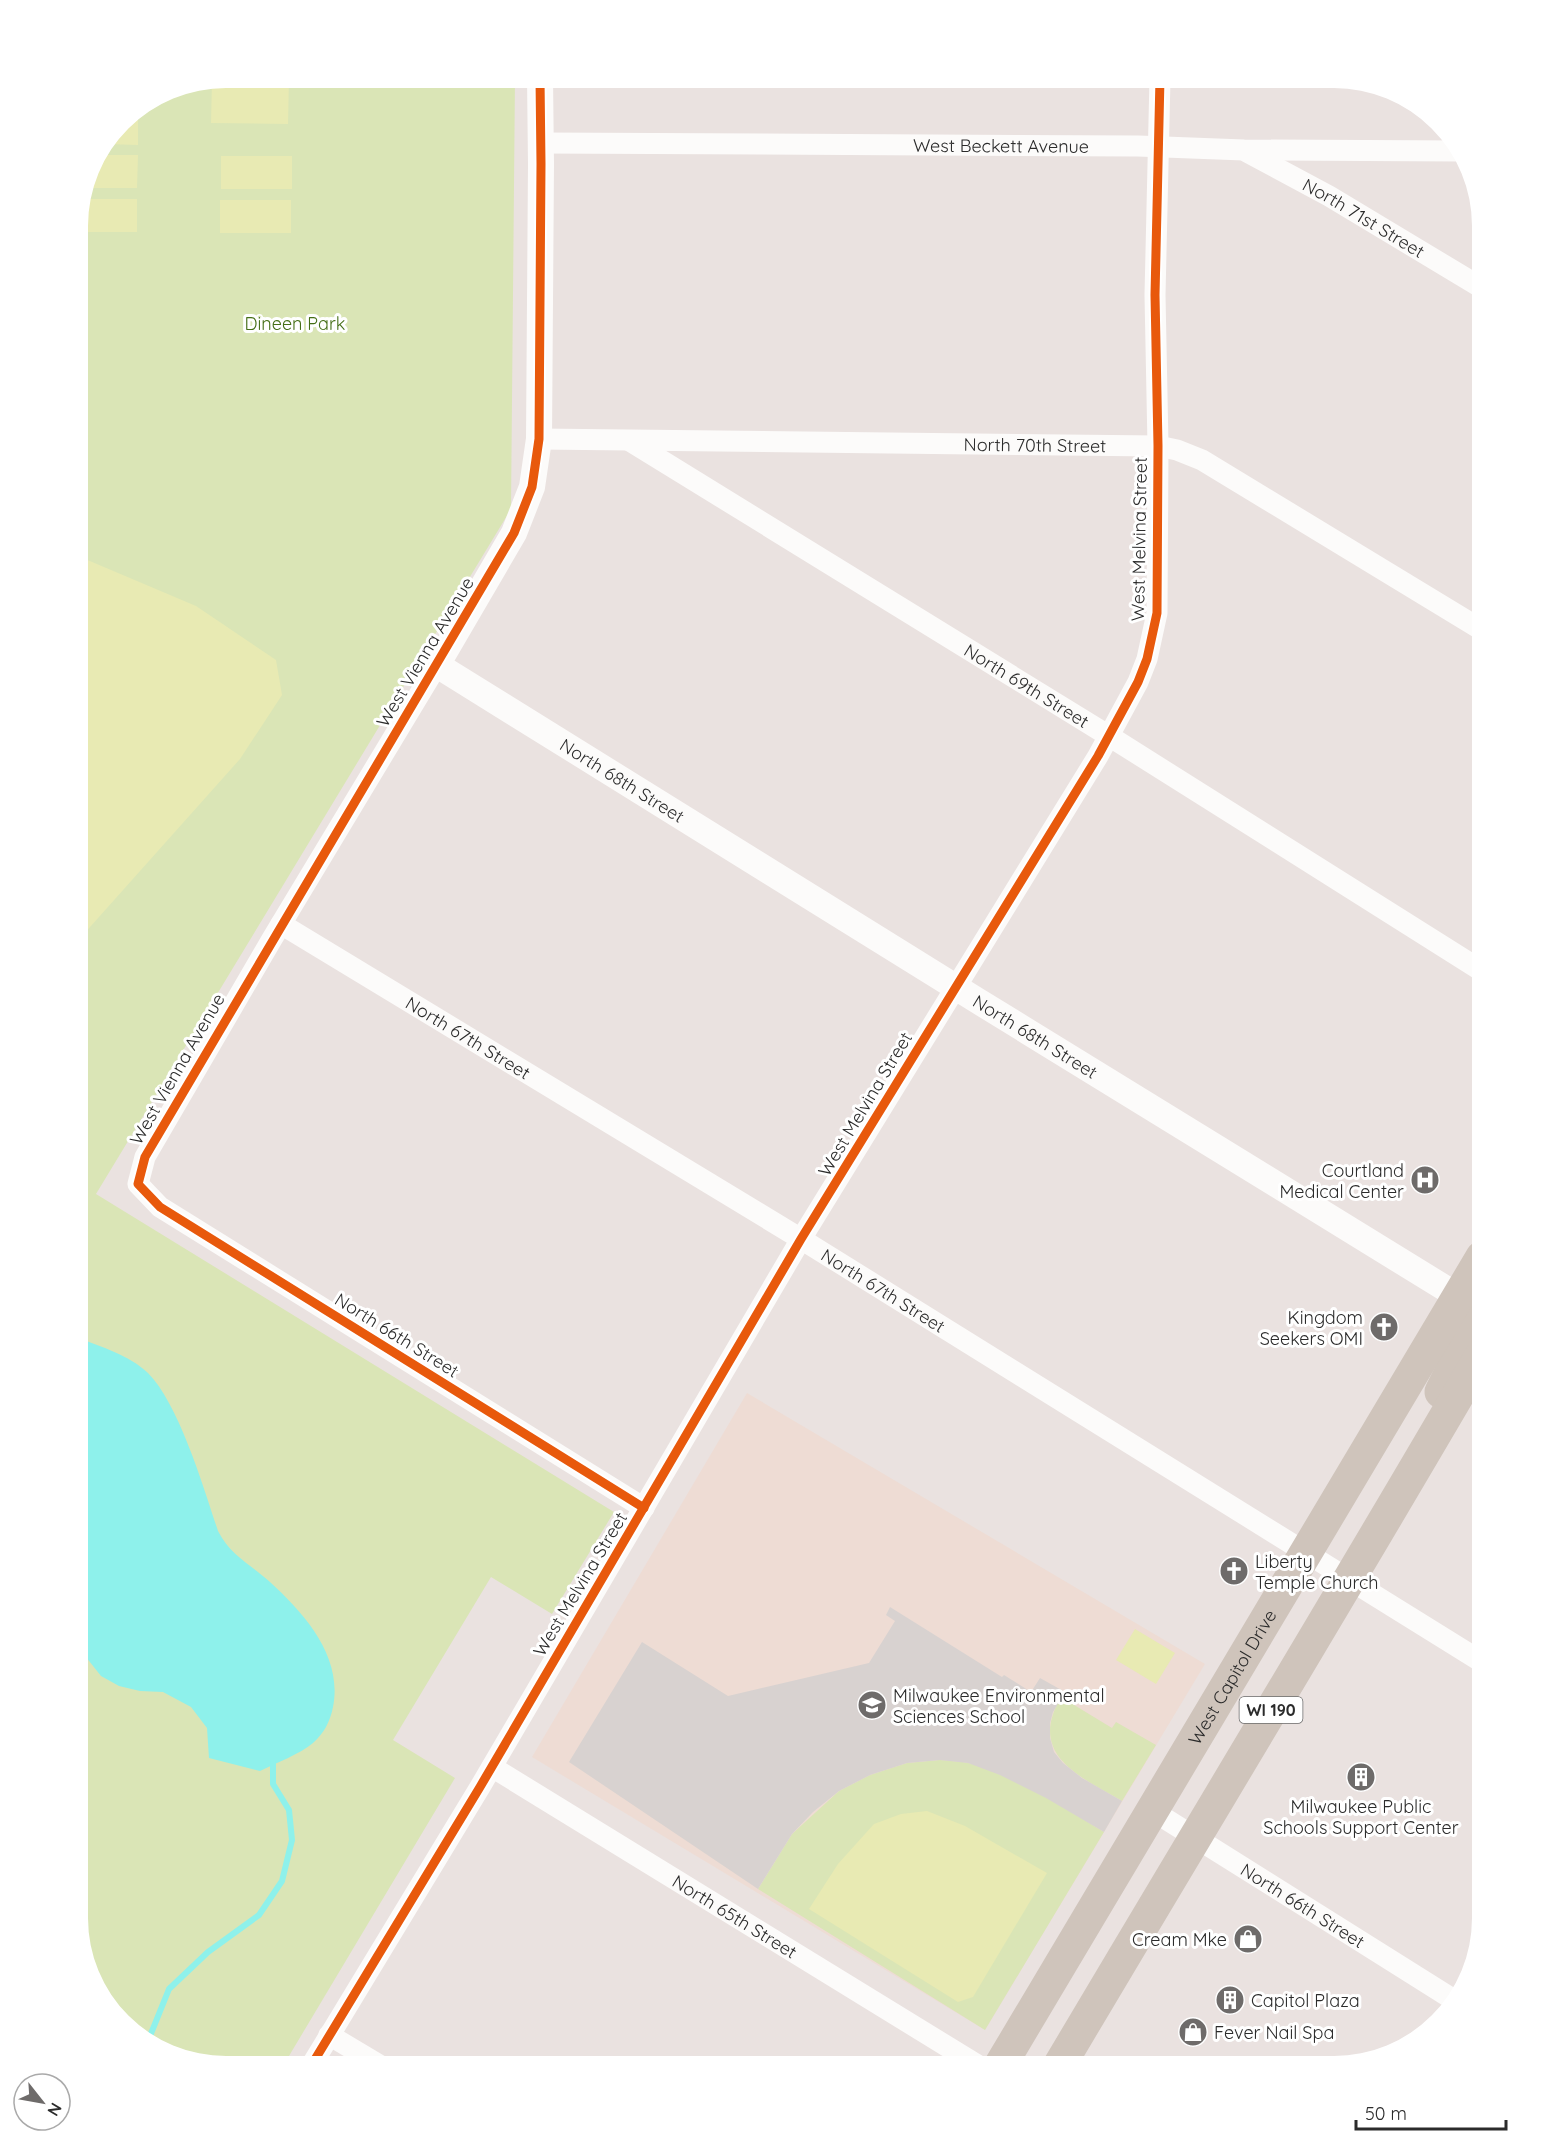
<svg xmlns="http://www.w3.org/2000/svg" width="1560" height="2144" viewBox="0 0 1560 2144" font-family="Quicksand,sans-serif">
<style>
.education{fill:#eedcd4}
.green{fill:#dae5b6}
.pitch{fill:#e8eab3}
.plaza{fill:#d8d2d0}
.water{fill:#8ef1eb}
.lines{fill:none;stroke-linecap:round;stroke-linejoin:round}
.stream{stroke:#8ef1eb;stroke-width:6}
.minor{stroke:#fcfbfa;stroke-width:21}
.tertiary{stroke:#fcfbfa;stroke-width:26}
.primary{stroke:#cfc4bb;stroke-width:33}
.cycleway-casing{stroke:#fff;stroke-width:13}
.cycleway{stroke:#e8590c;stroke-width:9}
.labels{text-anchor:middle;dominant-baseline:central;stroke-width:6;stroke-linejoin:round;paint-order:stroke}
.shield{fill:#fff;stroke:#6b6b6b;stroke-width:1.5}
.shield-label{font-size:16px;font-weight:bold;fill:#2b2b2b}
.street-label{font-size:18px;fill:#2b2b2b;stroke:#fff}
.park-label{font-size:18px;fill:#446e15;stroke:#fff}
.poi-label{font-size:18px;fill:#2b2b2b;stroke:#fff;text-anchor:start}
</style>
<rect width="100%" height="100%" fill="#eae2e0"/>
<!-- education -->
<path class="education" d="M747,1393L1205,1664L985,2030L532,1757Z"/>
<!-- green -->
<g class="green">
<path d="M227,78H515L511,509L96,1194L614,1512L552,1614L491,1577L393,1740L455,1778L283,2066H217L152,2046L98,1992L78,1917V217L93,161L128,115L170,89Z"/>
<path d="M1061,1697L1112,1728L1116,1722L1156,1745L1122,1801C1079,1776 1027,1755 1061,1697Z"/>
<path d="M940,1760C949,1761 959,1761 968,1763C1009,1773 1067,1809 1104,1832L985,2030L758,1889L792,1834L839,1791L870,1775L907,1763Z"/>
</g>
<!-- pitch -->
<g class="pitch">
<path d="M227,78H289L288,124L211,123L212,81Z"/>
<path d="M134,112H138V145L106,144L128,115Z"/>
<path d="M98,155H138L137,188H86L93,161Z"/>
<rect x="221" y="156" width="71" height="33"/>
<path d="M83,199H137V232H78V217Z"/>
<rect x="220" y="200" width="71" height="33"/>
<path d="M78,556L196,606L276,660L282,695L240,759L82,936L78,933Z"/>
<path d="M1135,1629L1175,1653L1156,1684L1116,1660Z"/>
<path d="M927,1811L965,1826L1047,1873L973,1997L958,2002L809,1909L838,1864L874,1824L901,1814Z"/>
</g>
<!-- plaza -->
<path class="plaza" d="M890,1607L1002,1677L1004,1675L1031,1692L1040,1678L1065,1692L1053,1712L1050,1723V1738L1054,1752L1063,1763L1082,1778L1122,1801L1104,1832L1046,1798L1000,1775L968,1763L940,1760L907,1763L870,1775L839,1791L813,1812L792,1834L758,1889L569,1762L642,1642L728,1696L869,1663L895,1621L886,1615Z"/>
<!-- water -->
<path class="water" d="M78,1338C102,1347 129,1355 148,1373C179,1404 204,1489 218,1531C231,1556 250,1564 270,1582C305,1614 343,1657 333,1707C330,1722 324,1733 313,1743C300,1754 276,1763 260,1771L209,1758L207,1728L191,1707L163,1692L140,1691L119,1686L101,1676L78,1647Z"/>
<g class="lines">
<!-- stream -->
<path class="stream" d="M148,2041L169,1989L208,1952L259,1915L282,1881L292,1840L289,1810L273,1784V1764"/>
<!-- minor -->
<g class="minor">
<path id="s1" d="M541,143L1138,146L1244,150L1461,151"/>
<path id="s2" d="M1247,152L1329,196L1482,288"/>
<path id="s3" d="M539,439L1158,446L1177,450L1202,460L1482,630"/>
<path id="s4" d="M630,441L1109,736L1482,971"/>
<path d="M437,665L272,939L145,1157L138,1184L160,1207L644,1508"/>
<path id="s5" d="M281,924L801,1239L1482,1662"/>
<path id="s6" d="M492,1767L979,2066"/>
<path id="s7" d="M1153,1811L1454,2000"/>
<path d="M329,2035L381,2066"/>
<path d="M311,2066L480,1787L801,1239L1098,756L1138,682L1147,659L1157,613L1158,446L1155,295L1160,78"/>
</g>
<!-- tertiary -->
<path class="tertiary" id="s8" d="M540,78L541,164L539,439L532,487L514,533L437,665L978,1001L1482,1311"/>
<!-- primary -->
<g class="primary">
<path d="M1441,1392L1453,1368L1464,1322L1459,1299"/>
<path id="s9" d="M1000,2066L1482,1257"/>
<path d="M1059,2066C1200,1828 1343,1593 1482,1354"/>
</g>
<!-- cycleway casing -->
<g class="cycleway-casing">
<g id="cycleway">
<path d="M540,78L541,164L539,439L532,487L514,533L145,1157L138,1184L160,1207L644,1508"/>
<path d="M311,2066L480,1787L801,1239L1098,756L1138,682L1147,659L1157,613L1158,446L1155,295L1160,78"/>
</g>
</g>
<!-- cycleway -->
<use href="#cycleway" class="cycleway"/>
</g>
<!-- icons -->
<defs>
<g id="hospital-disc" transform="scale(1.5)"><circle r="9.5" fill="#6e6b6a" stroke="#fff"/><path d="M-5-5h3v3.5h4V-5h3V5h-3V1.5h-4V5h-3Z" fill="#fff"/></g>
<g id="church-disc" transform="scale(1.5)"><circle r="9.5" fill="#6e6b6a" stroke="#fff"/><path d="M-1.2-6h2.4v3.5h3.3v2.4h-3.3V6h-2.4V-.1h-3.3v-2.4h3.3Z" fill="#fff"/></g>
<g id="school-disc" transform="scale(1.5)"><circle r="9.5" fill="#6e6b6a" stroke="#fff"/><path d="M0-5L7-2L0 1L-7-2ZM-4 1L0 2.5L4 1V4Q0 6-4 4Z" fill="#fff"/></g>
<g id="building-disc" transform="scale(1.5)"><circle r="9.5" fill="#6e6b6a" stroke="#fff"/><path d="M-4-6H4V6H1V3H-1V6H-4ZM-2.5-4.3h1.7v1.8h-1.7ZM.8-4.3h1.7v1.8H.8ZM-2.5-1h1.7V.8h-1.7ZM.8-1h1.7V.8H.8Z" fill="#fff"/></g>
<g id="shop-disc" transform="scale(1.5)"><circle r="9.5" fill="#6e6b6a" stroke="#fff"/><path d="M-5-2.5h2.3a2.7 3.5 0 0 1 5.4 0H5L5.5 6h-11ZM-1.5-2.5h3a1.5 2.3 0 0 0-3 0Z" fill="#fff"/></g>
</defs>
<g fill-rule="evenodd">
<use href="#hospital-disc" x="1425" y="1180"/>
<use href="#church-disc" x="1384" y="1327"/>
<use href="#church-disc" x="1234" y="1571"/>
<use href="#school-disc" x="872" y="1705"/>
<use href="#building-disc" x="1361" y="1777"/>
<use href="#shop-disc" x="1248" y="1939"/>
<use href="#building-disc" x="1230" y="2000"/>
<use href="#shop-disc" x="1193" y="2032"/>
</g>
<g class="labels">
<!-- shield labels -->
<rect class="shield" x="1239.5" y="1697" width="63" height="26" rx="4.5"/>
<g class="shield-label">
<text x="1271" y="1710">WI 190</text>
</g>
<!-- street labels -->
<g class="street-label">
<text stroke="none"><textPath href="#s1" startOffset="460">West Beckett Avenue</textPath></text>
<text stroke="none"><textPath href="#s2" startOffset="134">North 71st Street</textPath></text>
<text stroke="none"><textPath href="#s3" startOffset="496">North 70th Street</textPath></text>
<text transform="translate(1139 539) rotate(-89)">West Melvina Street</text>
<text transform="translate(425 652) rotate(-59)">West Vienna Avenue</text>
<text stroke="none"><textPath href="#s4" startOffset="466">North 69th Street</textPath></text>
<text stroke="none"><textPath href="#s8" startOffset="830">North 68th Street</textPath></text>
<text stroke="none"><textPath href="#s8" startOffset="1316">North 68th Street</textPath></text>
<text stroke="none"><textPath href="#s5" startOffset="219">North 67th Street</textPath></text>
<text transform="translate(177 1069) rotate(-60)">West Vienna Avenue</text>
<text transform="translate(865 1104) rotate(-59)">West Melvina Street</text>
<text stroke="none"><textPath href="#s5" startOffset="705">North 67th Street</textPath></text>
<text transform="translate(397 1335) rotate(32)">North 66th Street</text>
<text transform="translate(580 1584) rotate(-59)">West Melvina Street</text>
<text stroke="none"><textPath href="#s9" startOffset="453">West Capitol Drive</textPath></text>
<text stroke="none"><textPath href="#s7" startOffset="177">North 66th Street</textPath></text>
<text stroke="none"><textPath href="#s6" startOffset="285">North 65th Street</textPath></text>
</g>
<!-- park labels -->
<g class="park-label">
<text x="295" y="323">Dineen Park</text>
</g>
<!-- poi labels -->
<g class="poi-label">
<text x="1404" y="1170" text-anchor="end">Courtland<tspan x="1404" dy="21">Medical Center</tspan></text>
<text x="1363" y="1317" text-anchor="end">Kingdom<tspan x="1363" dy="21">Seekers OMI</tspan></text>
<text x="1255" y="1561">Liberty<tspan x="1255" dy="21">Temple Church</tspan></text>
<text x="893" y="1695">Milwaukee Environmental<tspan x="893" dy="21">Sciences School</tspan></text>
<text x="1361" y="1806" text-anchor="middle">Milwaukee Public<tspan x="1361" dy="21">Schools Support Center</tspan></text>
<text x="1227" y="1939" text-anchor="end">Cream Mke</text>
<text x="1251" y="2000">Capitol Plaza</text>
<text x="1214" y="2032">Fever Nail Spa</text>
</g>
</g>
<!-- crop -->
<path d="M0 0H1560V2144H0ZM226 88H1334A138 138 0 0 1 1472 226V1918A138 138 0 0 1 1334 2056H226A138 138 0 0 1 88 1918V226A138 138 0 0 1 226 88Z" fill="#fff" fill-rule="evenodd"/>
<!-- north arrow -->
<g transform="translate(42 2102) rotate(121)"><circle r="28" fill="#ffffff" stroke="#aaaaaa" stroke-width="1.5"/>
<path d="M0-4.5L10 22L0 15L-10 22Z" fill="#6e6b6a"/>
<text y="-9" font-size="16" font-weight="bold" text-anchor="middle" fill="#2b2b2b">N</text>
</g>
<!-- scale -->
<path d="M1356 2120v9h150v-9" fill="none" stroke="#2b2b2b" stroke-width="3"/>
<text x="1365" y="2120" font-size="18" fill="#2b2b2b" stroke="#ffffff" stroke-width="4.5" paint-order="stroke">50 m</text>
</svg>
